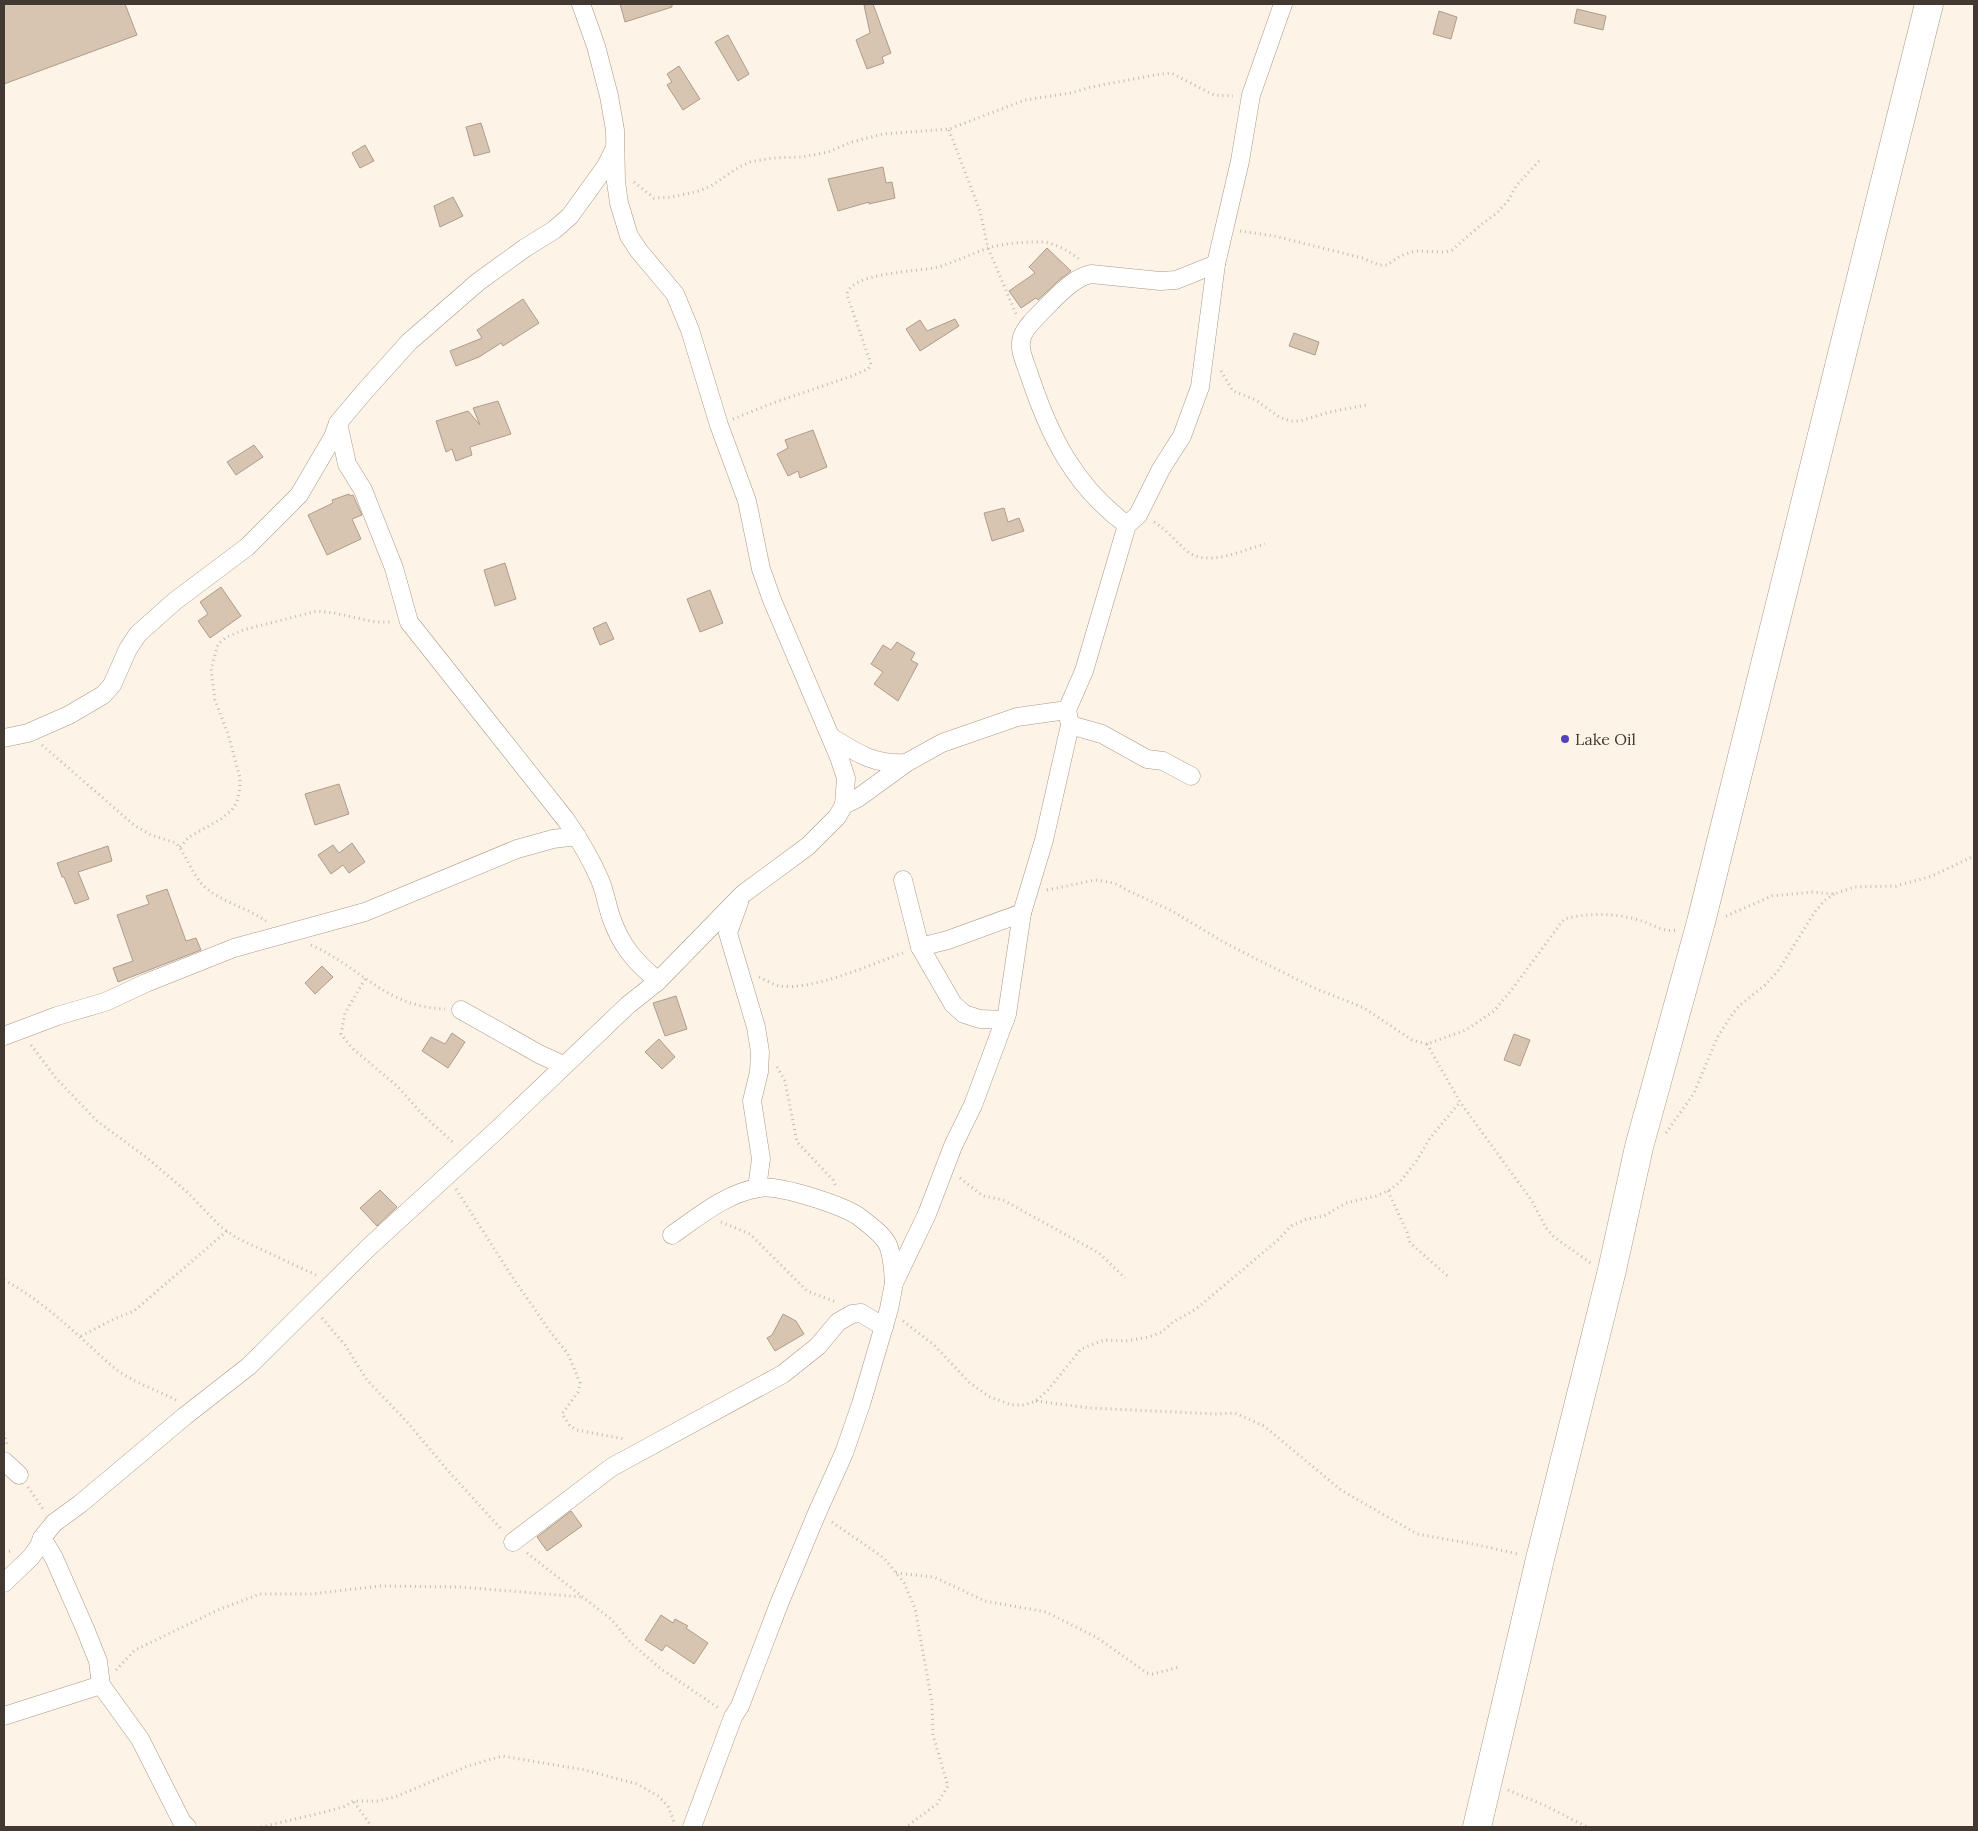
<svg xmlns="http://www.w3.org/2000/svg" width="1978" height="1831" viewBox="0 0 1978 1831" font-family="Lora,serif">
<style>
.building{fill:#d7c4b1;stroke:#af9d8b}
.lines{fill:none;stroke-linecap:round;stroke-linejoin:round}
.street-casing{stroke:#aa9886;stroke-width:19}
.highway-casing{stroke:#aa9886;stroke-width:29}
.path{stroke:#c4baaf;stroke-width:3;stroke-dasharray:1 4;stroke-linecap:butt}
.street{stroke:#fff;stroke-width:18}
.highway{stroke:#fff;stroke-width:28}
.poi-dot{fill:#5343ba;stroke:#fef3e7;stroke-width:2}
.labels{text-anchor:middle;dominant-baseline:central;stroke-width:4.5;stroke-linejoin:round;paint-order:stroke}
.poi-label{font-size:16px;fill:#413932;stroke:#fef3e7;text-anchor:start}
</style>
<rect width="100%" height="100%" fill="#fef3e7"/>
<!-- building -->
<g class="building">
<path d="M4,4H125L137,35L4,84Z"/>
<path d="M620,4H672V7L625,22Z"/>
<path d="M873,4L891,53L882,57L884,63L867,69L856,40L870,33L864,5Z"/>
<path d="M1577,9L1606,16L1603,30L1574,23Z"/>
<path d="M1439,11L1457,17L1451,39L1433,34Z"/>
<path d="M728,35L749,74L738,81L715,42Z"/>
<path d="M679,66L700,99L683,110L667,85L672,82L667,74Z"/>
<path d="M481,123L490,152L474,156L466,127Z"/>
<path d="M365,145L374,161L360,168L352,153Z"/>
<path d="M883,167L886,183L892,182L895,198L869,204V202L838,211L828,179Z"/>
<path d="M453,197L463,216L440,227L434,206Z"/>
<path d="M1047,248L1071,271L1058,281L1038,300L1036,298L1021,308L1009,291L1035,273L1029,267Z"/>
<path d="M523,299L539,323L503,346L501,343L479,357L456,366L450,351L482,338L477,330Z"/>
<path d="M955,319L959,326L920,351L906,329L920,320L927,331Z"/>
<path d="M1294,333L1319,342L1315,355L1289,346Z"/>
<path d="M498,401L511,434L470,447L472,455L456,461L452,449L446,452L436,421L468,411L480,425L473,408Z"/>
<path d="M813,430L827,467L800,478L798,471L788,476L777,454L788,448L785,440Z"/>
<path d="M254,445L263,457L236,475L227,462Z"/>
<path d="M349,494L350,496L353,495L362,515L352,519L361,539L327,555L308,515L333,503L332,500Z"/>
<path d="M1004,508L1008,522L1019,518L1024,531L992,541L984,513Z"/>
<path d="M505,563L516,599L495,606L484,570Z"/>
<path d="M221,587L241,616L210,638L198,621L208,614L200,602Z"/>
<path d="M710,590L723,623L700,632L687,599Z"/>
<path d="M606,622L614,639L600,645L593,628Z"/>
<path d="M897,642L915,653L911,660L918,664L898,701L874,684L883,672L871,664L883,645L891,650Z"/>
<path d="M339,784L349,814L315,825L305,794Z"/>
<path d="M352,843L365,862L349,873L343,865L331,874L318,855L333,845L339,853Z"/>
<path d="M108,846L112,861L78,872L89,899L75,904L64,877H62L57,863Z"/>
<path d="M167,889L186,941L196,938L201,950L118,982L113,968L133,961L117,915L149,904L146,896Z"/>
<path d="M322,966L333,977L315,994L305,983Z"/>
<path d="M676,996L687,1029L665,1036L653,1003Z"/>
<path d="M452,1033L465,1042L448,1068L422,1051L431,1037L445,1044Z"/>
<path d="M1514,1034L1530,1040L1520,1066L1504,1060Z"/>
<path d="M659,1039L675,1057L662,1069L645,1052Z"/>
<path d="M380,1190L397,1207L377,1226L360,1208Z"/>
<path d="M783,1314L796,1321L804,1334L775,1351L767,1338L772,1335Z"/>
<path d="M571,1511L582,1526L547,1551L537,1537Z"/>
<path d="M661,1615L673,1623L675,1619L688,1626L686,1628L708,1643L694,1664L666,1645L662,1651L645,1640Z"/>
</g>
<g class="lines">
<!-- street casing -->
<g class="street-casing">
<g id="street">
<path d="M581,4L596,46L609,96L615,130L616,182L619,203L629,236L639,251L675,294L690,330L719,425L747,501L761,569L772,600L839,757L846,778L844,805"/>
<path d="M338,423L347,464L363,490L394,568L409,622L566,820C579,839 591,859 600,880C605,892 607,905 611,917C621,946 635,962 658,981"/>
<path d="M1127,525C1074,486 1049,435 1029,374C1025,362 1018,349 1022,337C1025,326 1043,311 1051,302C1062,291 1076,277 1091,274L1160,281L1176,280L1216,264"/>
<path d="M1070,725L1102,734L1147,759L1163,761L1191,776"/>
<path d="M831,737C857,753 874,765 906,763"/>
<path d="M4,738L28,733L69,715L103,695L112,685L128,649L138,634L175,601L247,547L299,495L333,437L338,423L364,392L409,342L478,282L525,248L554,230L570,216L606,166L615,148"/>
<path d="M903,880L920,947L953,1004L964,1014L980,1019L1005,1020"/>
<path d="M739,902L728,933L756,1027L760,1052L759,1072L752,1101L761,1159L757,1188"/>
<path d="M920,947L948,940L1022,913"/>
<path d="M461,1010L539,1054L563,1065"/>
<path d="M4,1036L57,1016L105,1002L146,983L234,948L365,912L517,849L553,839L577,836"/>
<path d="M672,1235C698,1217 726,1193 759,1188C778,1184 841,1205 858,1216C867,1223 883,1234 888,1245C893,1257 893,1271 894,1283"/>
<path d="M4,1461L19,1475"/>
<path d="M42,1538L54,1558L86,1631L98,1661L101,1685L140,1739L182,1822L187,1827"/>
<path d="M513,1542L612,1467L783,1374L818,1346L838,1322L852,1314L861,1313L884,1327"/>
<path d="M4,1583L31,1557L39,1546L42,1538L54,1523L80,1504L185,1416L249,1366L369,1247L498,1129L628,1005L657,982L743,894L808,846L837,817L844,805L858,798L906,763L942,743L1017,717L1067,710"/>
<path d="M4,1716L101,1685"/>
<path d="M692,1827L733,1717L740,1706L779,1604L817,1513L844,1453L861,1404L889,1309L894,1283L927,1214L953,1146L973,1105L1007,1014L1022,913L1044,840L1070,725L1067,710L1084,671L1127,525L1138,515L1161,469L1182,436L1200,387L1216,264L1240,161L1251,95L1283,4"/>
</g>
</g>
<!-- highway casing -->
<g class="highway-casing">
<path id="highway" d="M1477,1827L1540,1559L1612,1270L1639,1147L1701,922L1929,4"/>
</g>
<!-- path -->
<g class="path">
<path d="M949,130L980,211L988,248L1016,314"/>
<path d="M634,182L654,198L672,197L699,191L711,186L739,167L750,162L772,158L802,157L828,152L852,142L883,134L949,129L1025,100L1071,93L1091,87L1155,75L1171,73L1214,95L1233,96"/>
<path d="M1240,231L1274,236L1362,258L1379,265H1387L1400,256L1415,251L1445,252L1452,250L1482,224L1497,213L1508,201L1516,186L1541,159"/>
<path d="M1221,371L1233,391L1256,400L1279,417L1290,421H1300L1330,412L1366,405"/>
<path d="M733,419L773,403L852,376L868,369L871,365L870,361L847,295C849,272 920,272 938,267C955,262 971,254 988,248C1005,243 1023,242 1041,242C1054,242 1069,251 1079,259"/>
<path d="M1154,522C1169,532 1175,541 1187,551C1208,568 1242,550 1265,544"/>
<path d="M42,745L134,825L151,835L176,843C186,855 191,871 201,883C217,901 246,907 266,921"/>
<path d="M180,847L189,837L221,819L232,810L237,802L240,787V778L228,734L215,700L211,669L218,644L227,637L243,630L317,611L334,613L376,622H391"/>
<path d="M1047,890L1095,880L1114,883L1129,891L1172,911L1227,944L1312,987L1364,1008L1412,1040L1427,1044L1466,1030L1494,1011L1513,988L1564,919C1586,913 1613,913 1635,919C1650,922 1661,933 1677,930"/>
<path d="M1726,916L1772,896L1812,892L1834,894L1855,887L1896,886L1932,876L1974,856"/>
<path d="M311,945C361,967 385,1007 445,1009"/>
<path d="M759,977C766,980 773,985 780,986C813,991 872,964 905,952"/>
<path d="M365,979L345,1013L341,1034L352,1048L398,1087L424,1116L455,1144"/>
<path d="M1427,1044L1460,1102L1532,1201L1546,1228L1554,1237L1592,1264"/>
<path d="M31,1045L55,1077L97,1121L146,1157L187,1192L221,1227L237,1238L316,1275"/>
<path d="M777,1067L785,1081L797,1142L833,1180L837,1188"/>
<path d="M1666,1133L1694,1093L1717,1038L1731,1016L1739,1006L1765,985L1778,971L1814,913L1824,901L1834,894"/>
<path d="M960,1178L983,1196L1003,1200L1099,1253L1125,1278"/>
<path d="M456,1189L511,1275L549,1330L568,1354L580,1383L578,1392L562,1414L570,1426L577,1430L624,1439"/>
<path d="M1388,1191L1407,1232L1410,1243L1450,1278"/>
<path d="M721,1222L750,1234L807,1291L836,1302"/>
<path d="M4,1280C45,1302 77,1335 112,1366C131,1382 155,1389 176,1400"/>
<path d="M322,1318L345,1345L367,1380L408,1423L450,1473L502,1530"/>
<path d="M903,1321L934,1345L969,1382L988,1396L1011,1405H1024L1036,1401L1048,1390L1081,1349L1104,1340L1126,1341L1149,1337L1162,1332L1173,1322L1196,1309L1278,1240L1291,1226L1307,1219L1324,1216L1346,1203L1376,1196L1388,1191L1400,1182L1417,1160L1430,1138L1460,1102"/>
<path d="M81,1336L114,1319L134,1311L227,1231"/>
<path d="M1036,1401L1090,1408L1217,1414L1235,1413L1264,1426L1341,1490L1417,1534L1473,1544L1518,1554"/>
<path d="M4,1433L7,1444"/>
<path d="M28,1487L43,1509"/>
<path d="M832,1522L884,1558L904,1583L915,1608L932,1703L933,1735L948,1786L937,1804L906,1827"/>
<path d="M4,1552L11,1551"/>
<path d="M527,1553L612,1620L631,1643L661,1669L720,1709"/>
<path d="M896,1573L934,1577L985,1601L1046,1612L1096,1637L1147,1673L1153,1674L1179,1667"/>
<path d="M116,1670L135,1650L218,1610L260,1594H311L380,1586L460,1587L583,1597"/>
<path d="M1508,1790L1546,1806L1587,1827"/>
<path d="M354,1802L372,1827"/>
<path d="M261,1827L325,1812L346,1806L353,1801H377L395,1797L468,1766L502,1756L585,1770L637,1784L658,1796L668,1806L674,1822"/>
</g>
<!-- street -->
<use href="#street" class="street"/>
<!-- highway -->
<use href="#highway" class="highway"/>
</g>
<!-- markers -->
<circle class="poi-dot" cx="1565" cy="739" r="5"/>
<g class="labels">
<!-- poi labels -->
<g class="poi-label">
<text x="1575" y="739">Lake Oil</text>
</g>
</g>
<!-- border -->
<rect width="1978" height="1831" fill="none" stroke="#413932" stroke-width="10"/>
</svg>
